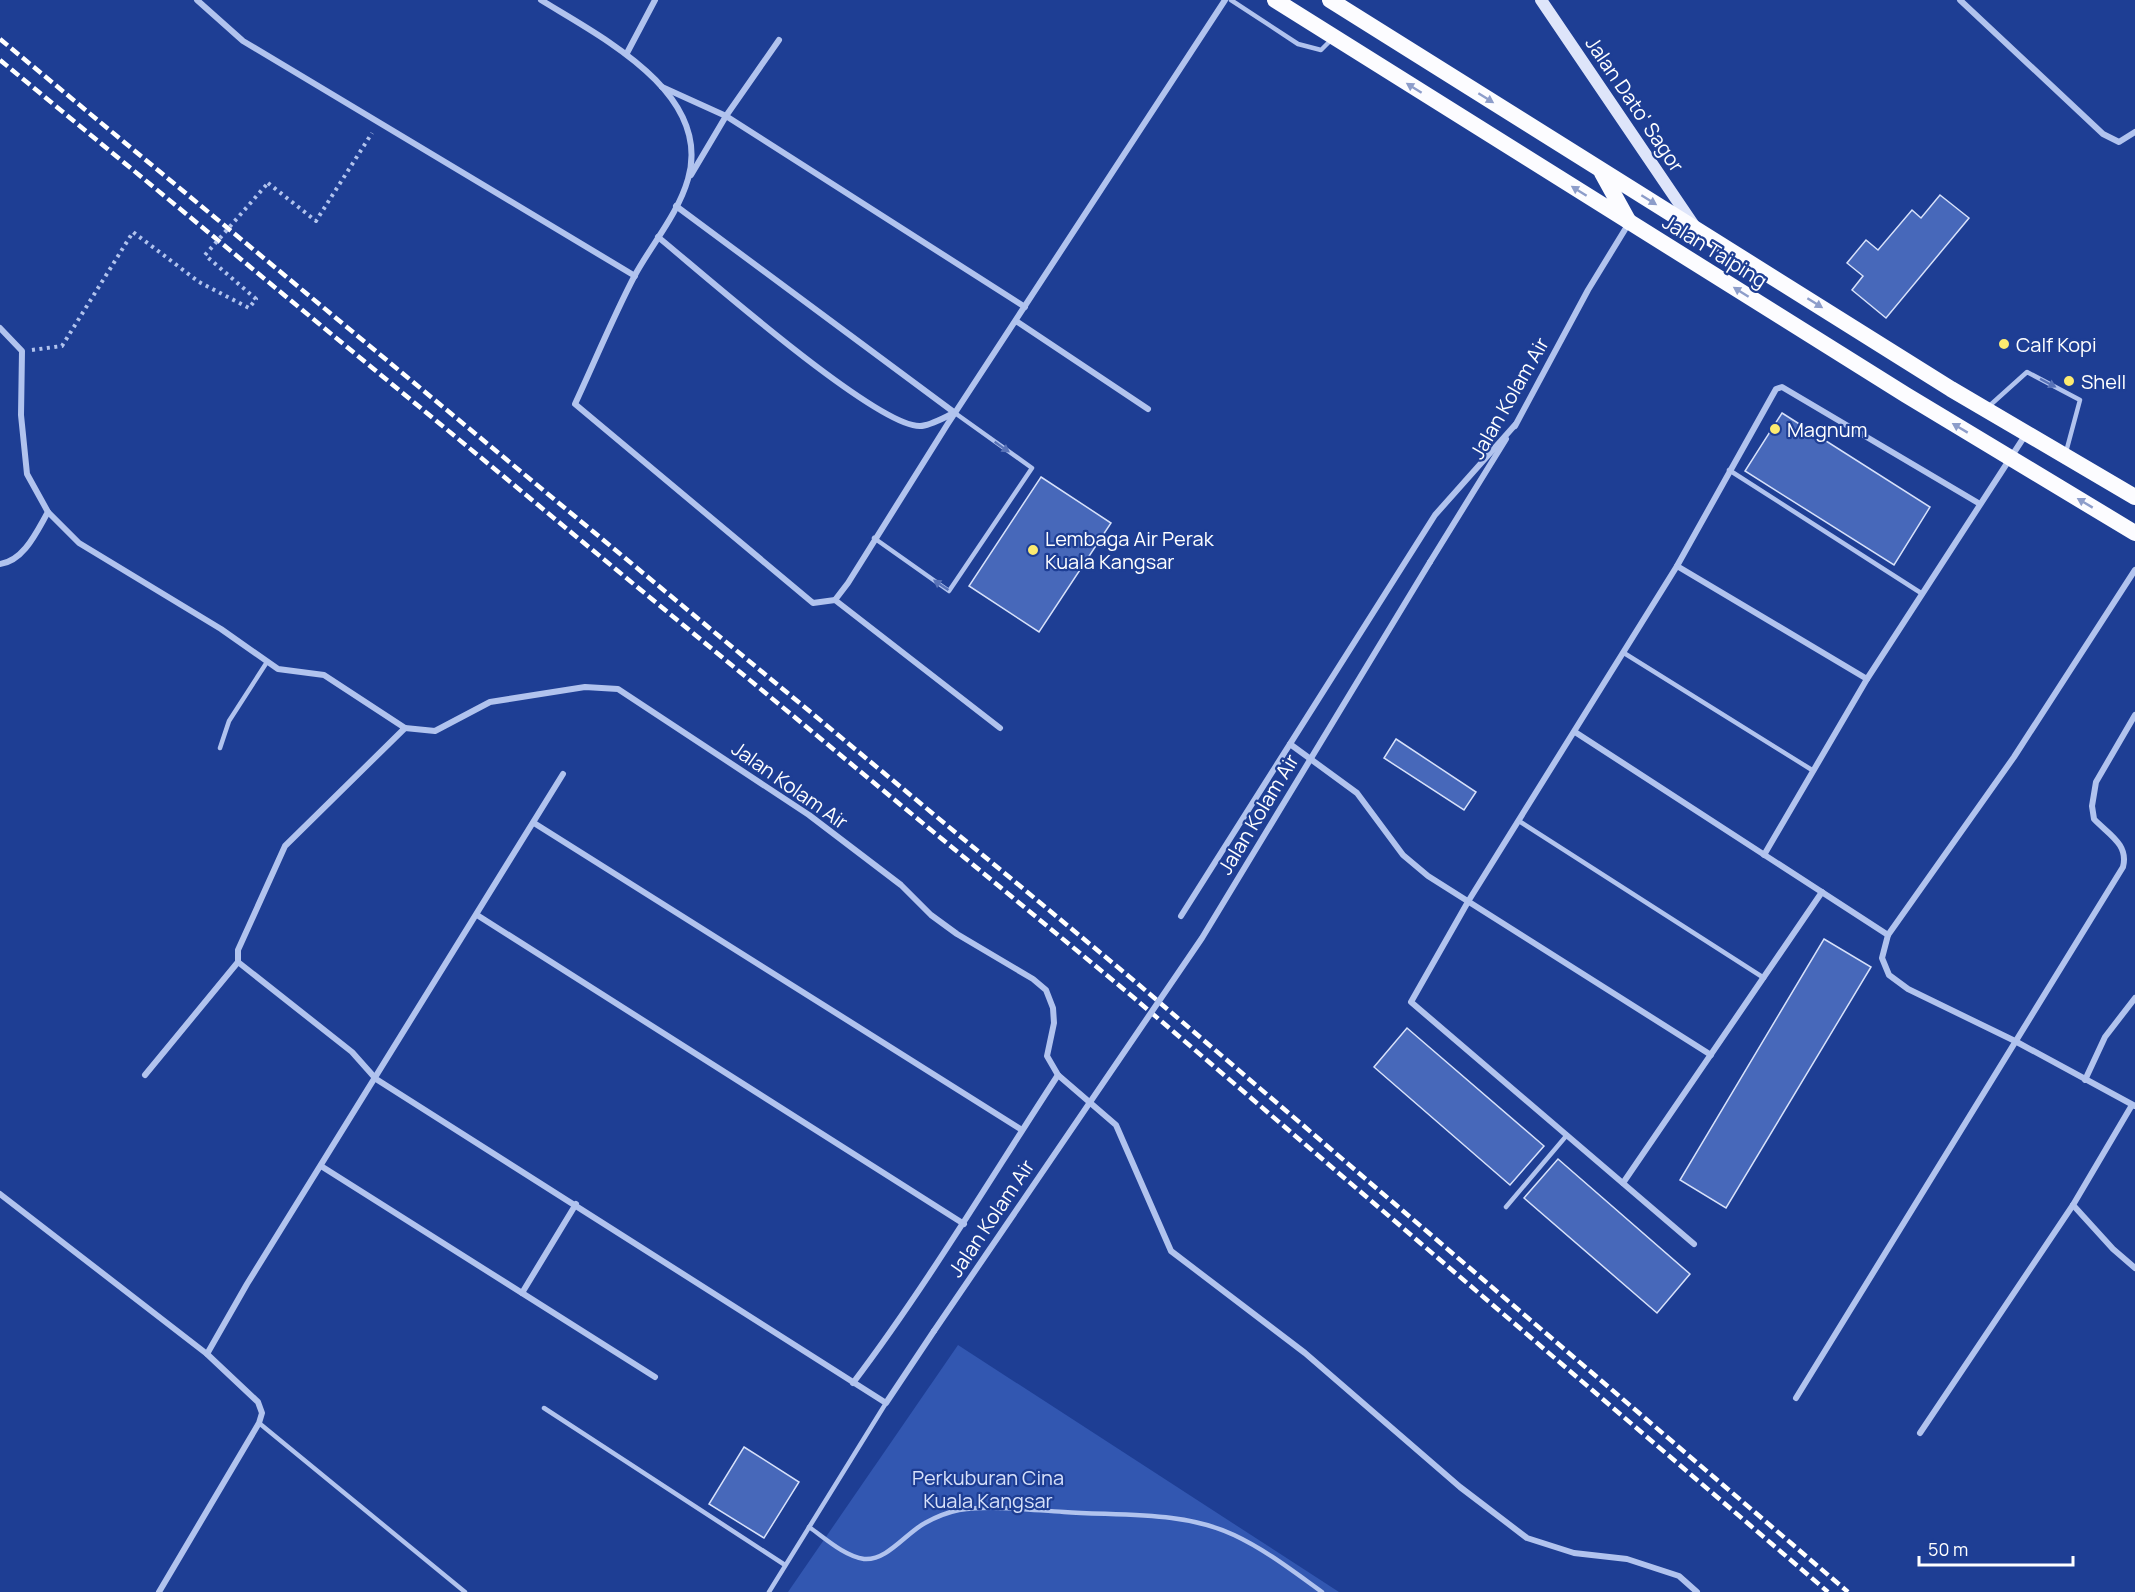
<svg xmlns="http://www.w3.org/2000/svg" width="2135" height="1592" viewBox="0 0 2135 1592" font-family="Manrope,sans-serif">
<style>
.green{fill:#3257b1}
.building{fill:#4768ba;stroke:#d7e1fa;stroke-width:1.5}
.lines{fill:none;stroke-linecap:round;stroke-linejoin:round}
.path{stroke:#b1c3ee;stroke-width:4;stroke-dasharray:3 4.5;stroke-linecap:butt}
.service{stroke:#b1c3ee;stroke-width:4.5}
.minor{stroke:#b1c3ee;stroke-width:6}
.secondary{stroke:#dee5fa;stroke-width:12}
.trunk{stroke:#fcfcff;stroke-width:16}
.rail{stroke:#fff;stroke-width:4.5;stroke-dasharray:10 4.5;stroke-linecap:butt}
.path-bridge{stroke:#b1c3ee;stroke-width:4;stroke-dasharray:3 4.5;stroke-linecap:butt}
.minor-bridge{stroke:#b1c3ee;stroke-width:6}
.oneway{fill:#8d9dca}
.oneway2{fill:#5973b8}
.poi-dot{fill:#fdeb70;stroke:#1e3e94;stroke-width:2}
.labels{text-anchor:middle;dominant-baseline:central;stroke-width:4.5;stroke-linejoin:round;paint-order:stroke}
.street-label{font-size:20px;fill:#fff;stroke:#1e3e94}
.poi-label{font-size:20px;fill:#fff;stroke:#1e3e94;text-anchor:start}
.park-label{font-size:20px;fill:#d7e1fa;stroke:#1e3e94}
</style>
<rect width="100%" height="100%" fill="#1e3e94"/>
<!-- green -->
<path class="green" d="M958,1345L1339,1592H788Z"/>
<!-- building -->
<g class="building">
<path d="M1940,195L1969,218L1886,318L1852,290L1863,276L1847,263L1866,240L1878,250L1912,210L1921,218Z"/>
<path d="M1782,413L1930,507L1894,565L1745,471Z"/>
<path d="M1041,477L1111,523L1039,632L969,586Z"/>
<path d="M1396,739L1476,792L1464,810L1384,758Z"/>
<path d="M1824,939L1871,967L1726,1208L1680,1180Z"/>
<path d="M1407,1028L1544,1146L1510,1185L1374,1067Z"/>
<path d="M1558,1159L1690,1274L1657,1313L1524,1198Z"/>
<path d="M744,1447L799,1482L764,1538L709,1504Z"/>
</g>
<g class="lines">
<!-- path -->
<g class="path">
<path d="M268,183L316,221L372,133"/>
<path d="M32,350L62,346L133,232L199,282L249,308L256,299L205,255"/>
</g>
<!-- service -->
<g class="service">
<path d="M1231,0L1298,44L1321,50L1332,39"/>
<path d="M1987,408L2027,372L2080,400L2066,452"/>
<path d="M1729,470L1921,593"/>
<path d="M874,538L949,591L1032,468L955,413"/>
<path d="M1624,653L1812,770"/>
<path d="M220,748L229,721L267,662"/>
<path d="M1519,821L1764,978"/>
<path d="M1506,1207L1567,1135"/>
<path d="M544,1408L785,1565"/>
<path d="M259,1423L465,1592"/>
<path d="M809,1527C825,1538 844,1556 864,1559C887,1561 906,1533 925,1523C934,1518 949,1512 959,1510C993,1505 1030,1510 1064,1512C1120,1516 1183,1511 1234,1535C1266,1550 1294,1572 1322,1592"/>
<path d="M769,1592L886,1403"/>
</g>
<!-- minor -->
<g class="minor">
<path d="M197,0L243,41L635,276"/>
<path d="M541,0C601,37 713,93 688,179C678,214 652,244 635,275C613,317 595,361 575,404L813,603L835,600L848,583L947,425L1225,0"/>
<path d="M1960,0L2103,134L2119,142L2135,132"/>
<path d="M627,53L655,0"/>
<path d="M662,87L726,116L1025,307"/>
<path d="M691,175L726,116L779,40"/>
<path d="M676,206L955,413"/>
<path d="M658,237C701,272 876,427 920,426C930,426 945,417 954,413"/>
<path d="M1016,321L1148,409"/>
<path d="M0,328L22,351L21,415L27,474L48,512L79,543L221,629L278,669L324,675L405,728L285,846L238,950V962L352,1052L376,1079L886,1403L934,1331"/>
<path d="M1515,426L1588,290L1629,223"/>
<path d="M1430,562L1506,439"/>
<path d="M0,564C24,561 37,531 48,512"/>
<path d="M1677,566L1867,679"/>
<path d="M2135,570L2014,757L1888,935L1882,958L1889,975L1908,989L2015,1041L2135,1106"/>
<path d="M835,600L1000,728"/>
<path d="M405,728L435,731L490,702L585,687L618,689L809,815L901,885L931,915L957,934L1033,979L1046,990L1053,1008L1054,1023L1047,1056L1058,1075L1116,1125L1171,1251L1305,1353L1460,1487L1527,1538L1574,1553L1627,1559L1679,1576L1697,1592"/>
<path d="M1575,732L1888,935"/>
<path d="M1290,744L1357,793L1403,855L1428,876L1711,1055"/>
<path d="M534,823L1022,1130"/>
<path d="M1764,855L1867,679L2026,434"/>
<path d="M477,915L964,1224"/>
<path d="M1181,916L1435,515L1515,425"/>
<path d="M145,1075L238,962"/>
<path d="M2085,1080L2105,1037L2135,998"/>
<path d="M321,1166L655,1377"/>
<path d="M1623,1183L1822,892"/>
<path d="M0,1194L207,1354L247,1284L563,774"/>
<path d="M2073,1205L2113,1249L2135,1268"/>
<path d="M1694,1244L1411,1002L1469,900L1677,566L1776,389L1782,387L1980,504"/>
<path d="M522,1293L576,1204"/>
<path d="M853,1383C927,1285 990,1179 1058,1075"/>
<path d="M1796,1398L2123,867C2129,844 2108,834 2094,819L2092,806L2096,782L2135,715"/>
<path d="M1920,1433L2073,1205L2132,1105"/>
<path d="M159,1592L259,1423L262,1413L258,1402L207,1354"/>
</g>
<!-- secondary -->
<path class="secondary" d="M1541,0L1695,227"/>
<!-- trunk -->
<g class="trunk">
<path d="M1275,0L1906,395L2135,533"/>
<path d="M1330,0L1951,389L2135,497"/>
<path d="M1602,173L1629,222"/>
</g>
<!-- rail -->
<g class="rail">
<path d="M0,39L1138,984L1848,1592"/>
<path d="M0,60L1133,997L1828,1592"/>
</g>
<!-- path-bridge -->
<path class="path-bridge" d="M205,255L268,183"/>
<!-- minor-bridge -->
<path class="minor-bridge" d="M934,1331L1202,938L1430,562"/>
</g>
<!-- one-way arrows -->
<defs><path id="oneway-solid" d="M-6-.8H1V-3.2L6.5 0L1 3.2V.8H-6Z" transform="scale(1.5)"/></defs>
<g class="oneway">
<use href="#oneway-solid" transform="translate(1414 88) rotate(-148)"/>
<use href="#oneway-solid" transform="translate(1486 98) rotate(32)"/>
<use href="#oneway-solid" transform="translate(1579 191) rotate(-148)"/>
<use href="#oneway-solid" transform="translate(1649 200) rotate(32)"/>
<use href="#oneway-solid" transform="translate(1741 292) rotate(-148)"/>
<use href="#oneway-solid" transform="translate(1815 303) rotate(32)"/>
<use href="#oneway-solid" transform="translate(1960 428) rotate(-149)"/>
<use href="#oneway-solid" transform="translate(2085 503) rotate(-149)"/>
</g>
<g class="oneway2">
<use href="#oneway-solid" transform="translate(2048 383) rotate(28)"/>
<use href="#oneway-solid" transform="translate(1002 447) rotate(35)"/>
<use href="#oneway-solid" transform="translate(941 585) rotate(-146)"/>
</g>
<!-- markers -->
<g class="poi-dot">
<circle cx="2004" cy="344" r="6"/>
<circle cx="2069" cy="381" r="6"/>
<circle cx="1775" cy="429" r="6"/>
<circle cx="1033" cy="550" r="6"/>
</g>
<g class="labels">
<!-- street labels -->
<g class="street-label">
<text transform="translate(1635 104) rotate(56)">Jalan Dato' Sagor</text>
<text transform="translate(1715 251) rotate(32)">Jalan Taiping</text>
<text transform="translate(1509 398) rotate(-60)">Jalan Kolam Air</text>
<text transform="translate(790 785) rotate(35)">Jalan Kolam Air</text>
<text transform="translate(1258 814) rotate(-59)">Jalan Kolam Air</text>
<text transform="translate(991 1218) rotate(-56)">Jalan Kolam Air</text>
</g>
<!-- poi labels -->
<g class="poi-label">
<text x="2016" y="344">Calf Kopi</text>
<text x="2081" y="381">Shell</text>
<text x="1787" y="429">Magnum</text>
<text x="1045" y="538">Lembaga Air Perak<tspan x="1045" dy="23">Kuala Kangsar</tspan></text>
</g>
<!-- park labels -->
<g class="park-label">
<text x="988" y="1477">Perkuburan Cina<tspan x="988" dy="23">Kuala Kangsar</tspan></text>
</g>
</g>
<!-- scale -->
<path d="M1919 1556v9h154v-9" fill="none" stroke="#ffffff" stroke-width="3"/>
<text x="1928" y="1556" font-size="18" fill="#ffffff" stroke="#1e3e94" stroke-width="4.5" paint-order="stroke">50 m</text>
</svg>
